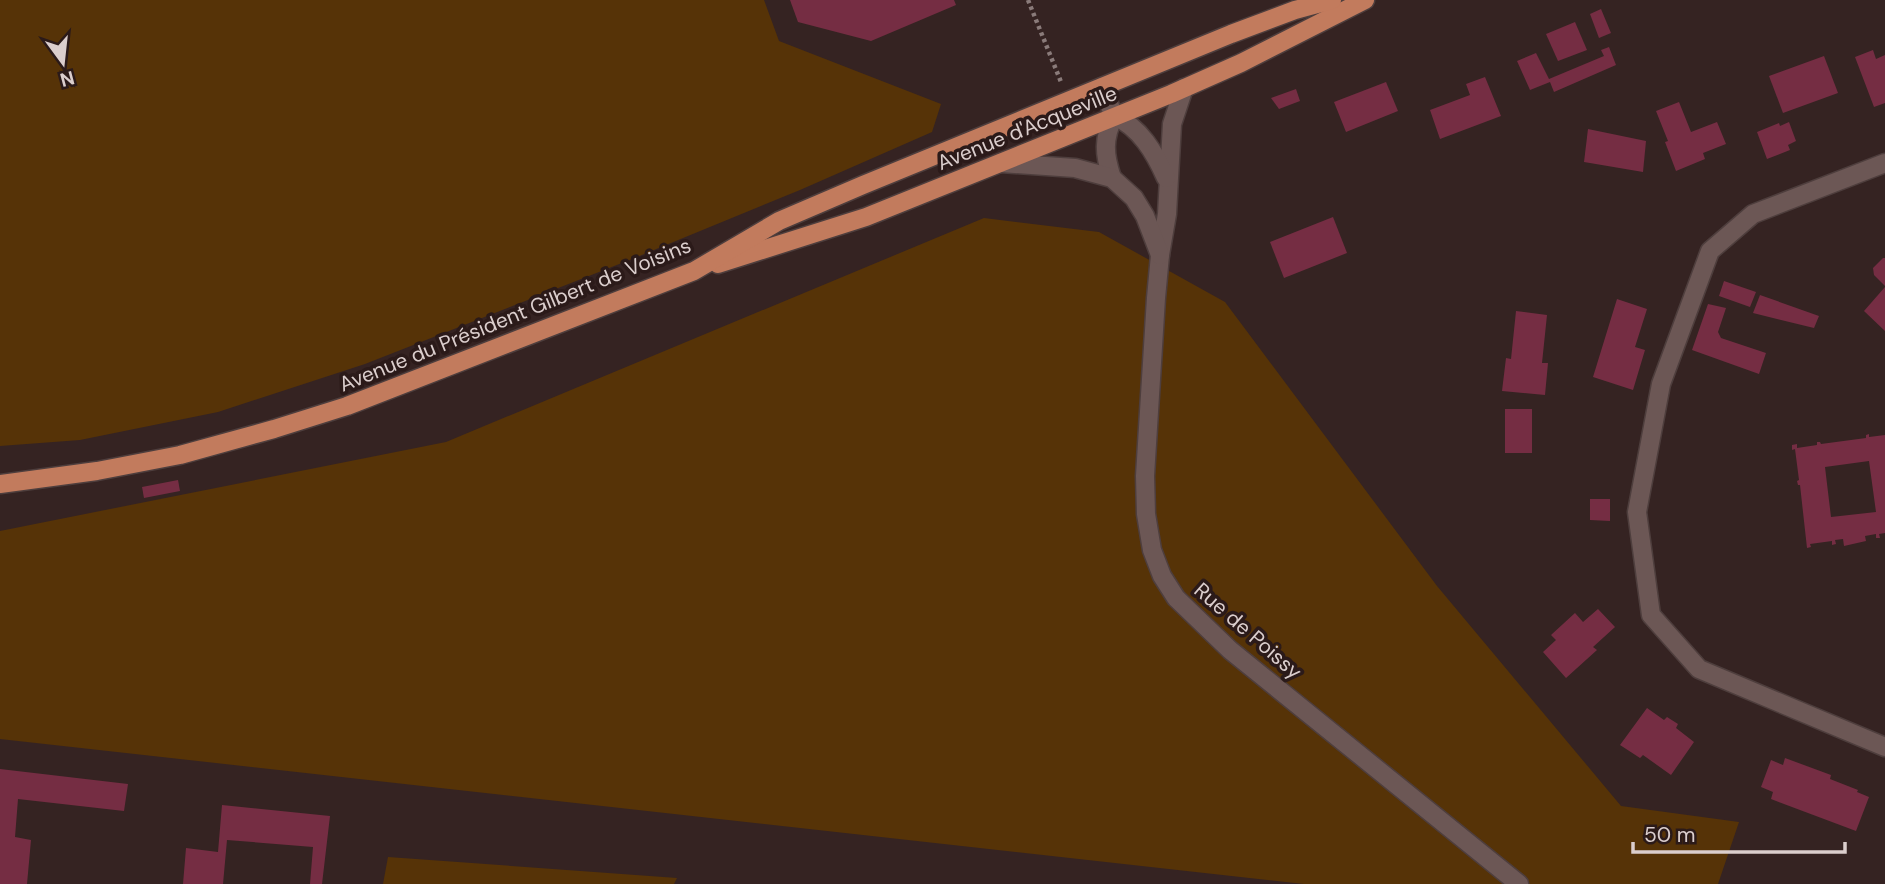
<svg xmlns="http://www.w3.org/2000/svg" width="1885" height="884" viewBox="0 0 1885 884" font-family="'DM Sans',sans-serif">
<style>
.green{fill:#563307}
.building{fill:#752d43;fill-rule:evenodd}
.lines{fill:none;stroke-linecap:round;stroke-linejoin:round}
.minor-casing{stroke:#4e3e3d;stroke-width:21}
.tertiary-casing{stroke:#4e3e3d;stroke-width:21}
.primary-casing{stroke:#4e3e3d;stroke-width:21}
.path{stroke:#8a7b7a;stroke-width:4.5;stroke-dasharray:3.5 3.5;stroke-linecap:butt}
.minor{stroke:#6c5755;stroke-width:18}
.tertiary{stroke:#6c5755;stroke-width:18}
.primary{stroke:#c27b5d;stroke-width:18}
.labels{text-anchor:middle;dominant-baseline:central;stroke-width:7;stroke-linejoin:round;paint-order:stroke}
.street-label{font-size:21px;fill:#dbcecd;stroke:#2b1a19}
</style>
<rect width="100%" height="100%" fill="#352322"/>
<!-- green -->
<g class="green">
<path d="M0,0H764L779,41L941,104L932,132L800,190L632,259L365,364L218,412L80,440L0,446Z"/>
<path d="M984,218L1099,232L1225,302L1437,586L1621,806L1739,822L1718,884H1304L0,739V531L446,442Z"/>
<path d="M388,857L677,878L674,884H383Z"/>
</g>
<!-- building -->
<g class="building">
<path d="M790,0H954L956,5L871,41L798,22Z"/>
<path d="M1601,9L1611,33L1599,38L1590,14Z"/>
<path d="M1575,22L1587,50L1558,61L1546,34Z"/>
<path d="M1609,47L1616,65L1554,92L1550,82L1530,90L1517,61L1536,53L1549,79L1604,56L1601,50Z"/>
<path d="M1873,50L1876,59L1885,55V103L1874,107L1855,57Z"/>
<path d="M1824,56L1838,93L1783,113L1769,76Z"/>
<path d="M1485,77L1501,116L1440,139L1430,110L1470,95L1466,84Z"/>
<path d="M1386,82L1398,111L1346,132L1334,102Z"/>
<path d="M1296,89L1300,101L1279,109L1271,98Z"/>
<path d="M1679,102L1691,132L1717,122L1726,144L1703,153L1705,159L1676,171L1665,142L1668,141L1656,111Z"/>
<path d="M1789,122L1796,141L1788,145L1790,150L1767,159L1757,132L1779,123L1780,126Z"/>
<path d="M1588,129L1646,141L1643,172L1584,162Z"/>
<path d="M1333,217L1347,253L1284,278L1270,242Z"/>
<path d="M1883,258H1885V286L1874,275L1873,268Z"/>
<path d="M1724,281L1756,292L1750,307L1719,296Z"/>
<path d="M1885,287V331L1864,311Z"/>
<path d="M1760,295L1819,316L1814,328L1753,313Z"/>
<path d="M1617,299L1647,309L1635,347L1645,350L1633,390L1593,377Z"/>
<path d="M1708,304L1726,308L1718,332L1721,338L1766,353L1759,374L1692,350Z"/>
<path d="M1516,311L1547,315L1542,363H1548L1545,395L1502,391L1506,358L1511,359Z"/>
<rect x="1505" y="409" width="27" height="44"/>
<path d="M1869,434V437L1885,435V533L1879,534L1880,538H1876V534L1865,536L1866,541L1844,546L1843,539L1835,540L1836,544L1832,545V541L1810,544L1811,547L1807,548L1800,485H1798L1797,481L1799,480L1795,449L1792,450V445L1797,444V448L1817,445V442H1820L1821,444L1866,438V435ZM1869,461L1876,512L1831,517L1825,467Z"/>
<path d="M178,480L180,491L144,498L142,487Z"/>
<path d="M1590,499H1610V521L1590,520Z"/>
<path d="M1598,609L1615,627L1593,647L1597,650L1566,678L1543,652L1556,640L1551,635L1575,613L1583,622Z"/>
<path d="M1647,708L1664,720L1667,717L1678,724L1676,728L1694,742L1671,775L1643,755L1640,758L1620,745Z"/>
<path d="M1785,758L1831,775L1830,779L1858,790L1857,792L1869,797L1856,831L1771,799L1773,792L1761,787L1771,760L1783,765Z"/>
<path d="M0,769L128,784L124,811L18,799L15,837L31,840L27,884H0Z"/>
<path d="M222,805L330,816L322,884H310L313,847L227,840L223,884H183L186,848L218,852Z"/>
</g>
<g class="lines">
<!-- minor casing -->
<g class="minor-casing">
<path id="minor" d="M1885,163L1753,214L1710,251L1661,384L1637,512L1651,615L1699,669L1885,747"/>
</g>
<!-- tertiary casing -->
<g class="tertiary-casing">
<g id="tertiary">
<path d="M1102,87L1114,116C1103,139 1104,154 1112,178"/>
<path d="M1184,88L1172,124L1167,214L1160,255L1156,298L1145,476L1146,514L1152,550L1162,576L1176,598L1230,650L1519,884"/>
<path d="M1114,116C1140,127 1155,153 1166,178"/>
<path d="M1001,163L1075,168L1112,178L1134,198L1145,216L1160,255"/>
</g>
</g>
<!-- primary casing -->
<g class="primary-casing">
<g id="primary">
<path d="M718,264L866,217L1171,94L1241,63L1365,0"/>
<path d="M0,484L97,471L180,455L274,429L347,406L694,271L779,221L863,185L1231,34L1295,10L1332,0"/>
</g>
</g>
<!-- path -->
<path class="path" d="M1028,0L1061,82"/>
<!-- minor -->
<use href="#minor" class="minor"/>
<!-- tertiary -->
<use href="#tertiary" class="tertiary"/>
<!-- primary -->
<use href="#primary" class="primary"/>
</g>
<g class="labels">
<!-- street labels -->
<g class="street-label">
<text transform="translate(1027 128) rotate(-22)">Avenue d'Acqueville</text>
<text transform="translate(515 315) rotate(-22)">Avenue du Président Gilbert de Voisins</text>
<text transform="translate(1248 631) rotate(41)">Rue de Poissy</text>
</g>
</g>
<!-- north arrow -->
<g transform="translate(63 63) rotate(165)" stroke="#2b1a19" stroke-width="5" paint-order="stroke">
<path d="M0-5L12 26L0 18L-12 26Z" fill="#dbcecd"/>
<text y="-10" font-size="19" font-weight="bold" text-anchor="middle" fill="#dbcecd">N</text>
</g>
<!-- scale -->
<path d="M1633 842v10h212v-10" fill="none" stroke="#dbcecd" stroke-width="3.5"/>
<text x="1644" y="842" font-size="21" fill="#dbcecd" stroke="#2b1a19" stroke-width="5" paint-order="stroke">50 m</text>
</svg>
